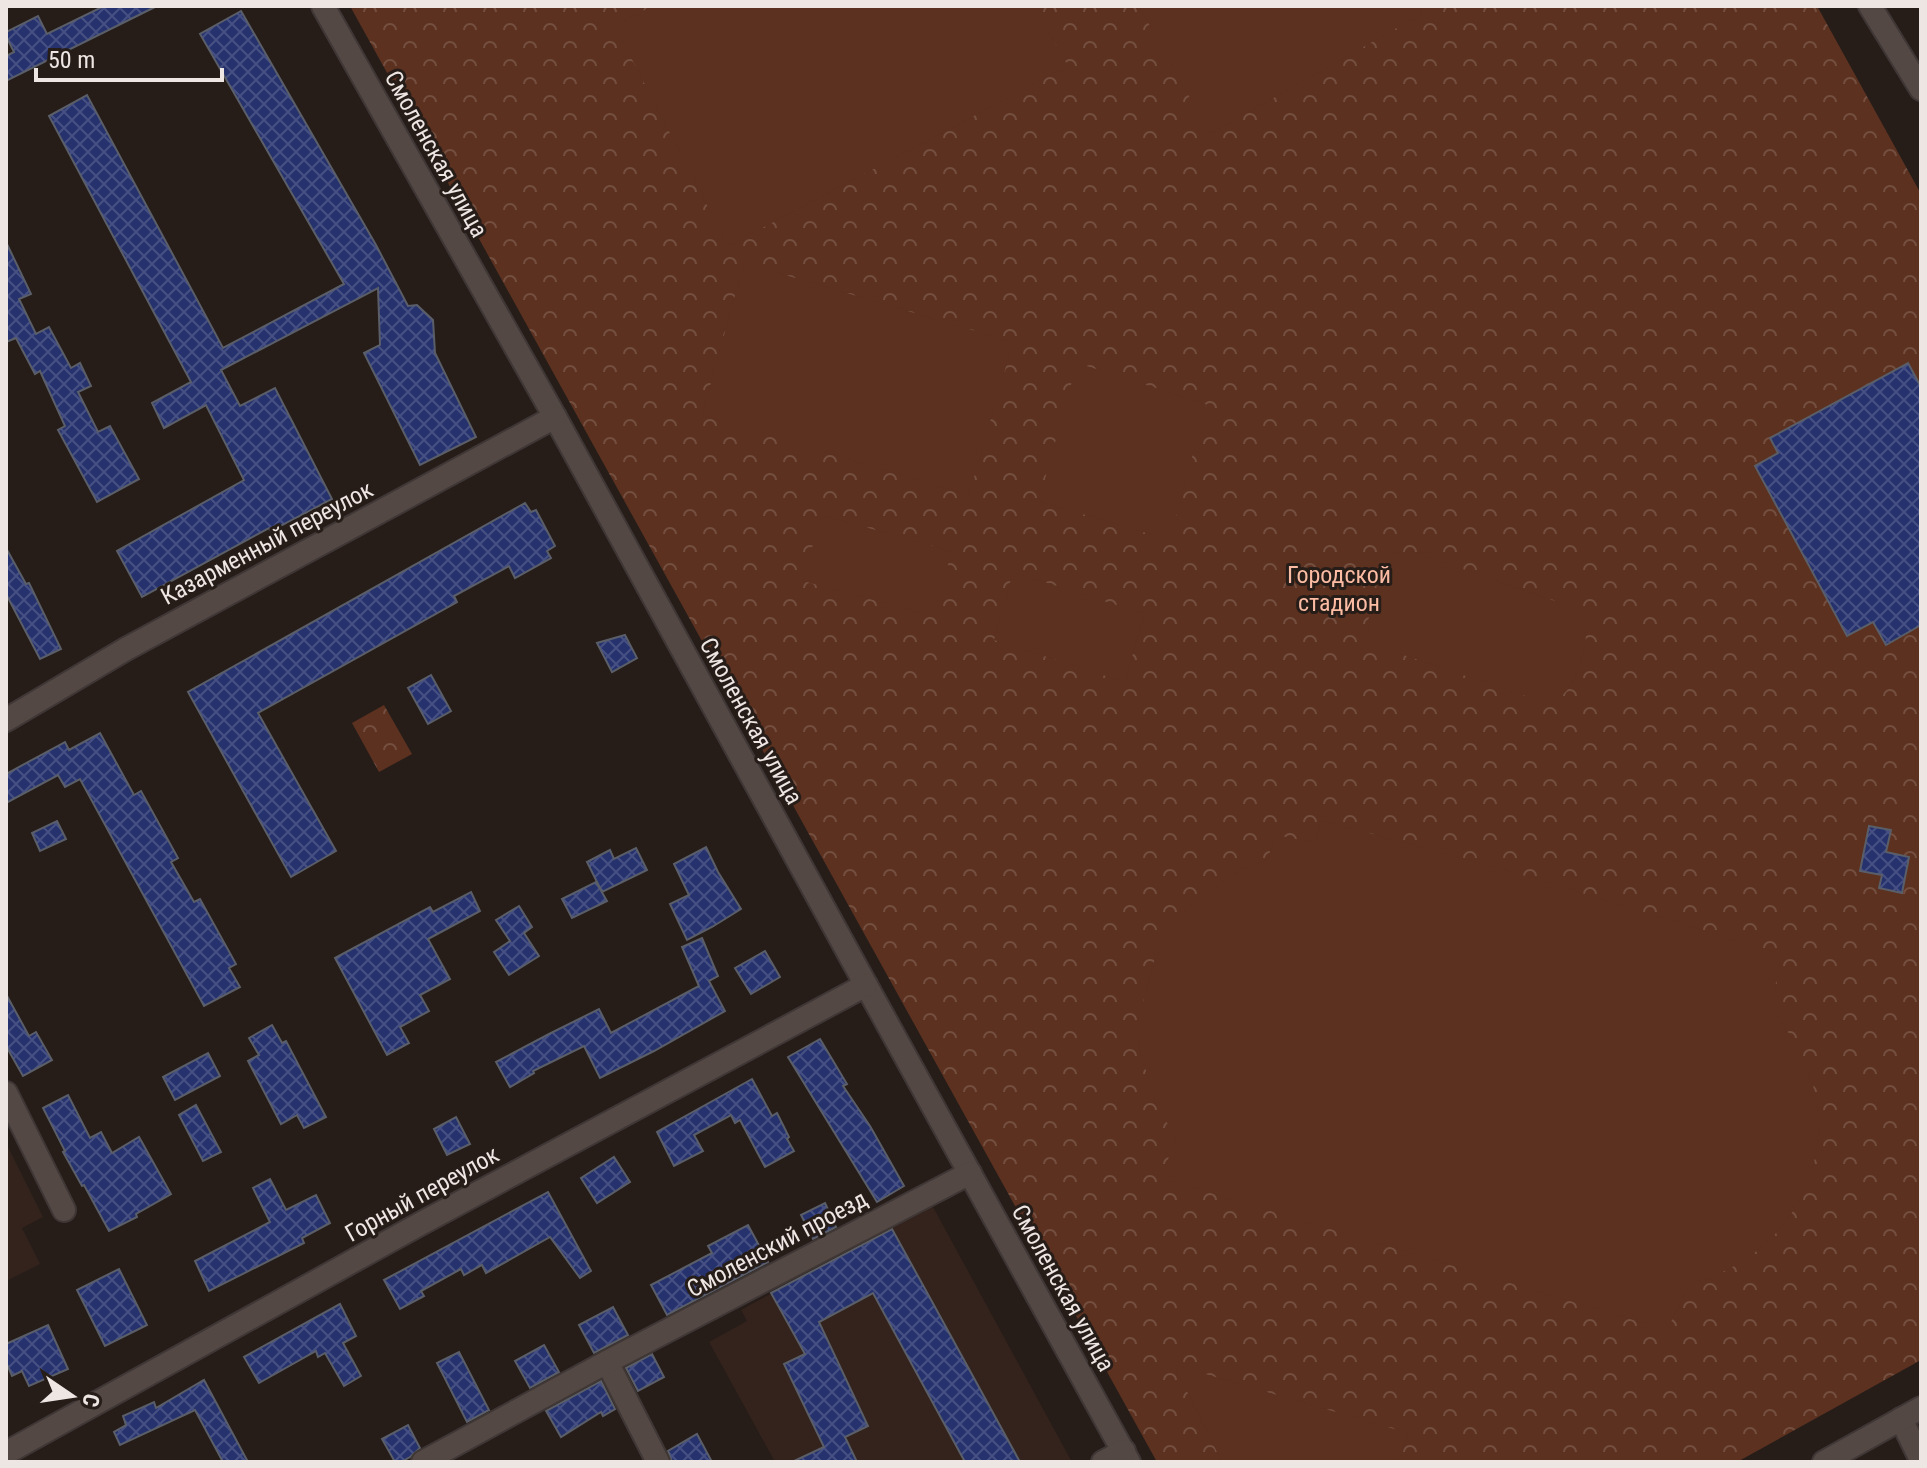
<svg xmlns="http://www.w3.org/2000/svg" width="1927" height="1468" viewBox="0 0 1927 1468" font-family="'Roboto Condensed',sans-serif">
<style>
.built{fill:#33231c}
.park{fill:url(#park-crowns)}
.garden{fill:#5c3120}
.building{fill:url(#building-cross-hatch);stroke:#5a5e68;stroke-width:2}
.lines{fill:none;stroke-linecap:round;stroke-linejoin:round}
.minor-casing{stroke:#3f3735;stroke-width:26}
.secondary-casing{stroke:#3f3735;stroke-width:26}
.minor{stroke:#534843;stroke-width:22}
.secondary{stroke:#534843;stroke-width:22}
.labels{text-anchor:middle;dominant-baseline:central;stroke-width:6;stroke-linejoin:round;paint-order:stroke}
.street-label{font-size:24px;fill:#ede6e3;stroke:#261c18}
.park-label{font-size:24px;fill:#fbbca3;stroke:#261c18}
</style>
<defs>
<pattern id="park-crowns" width="20" height="18" patternUnits="userSpaceOnUse" patternTransform="scale(2)"><rect width="20" height="18" fill="#5c3120"/><path d="M2 6a3 3 0 1 1 6 0M12 15a3 3 0 1 1 6 0" fill="none" stroke="#744f40"/></pattern>
<pattern id="building-cross-hatch" width="8" height="8" patternUnits="userSpaceOnUse" patternTransform="scale(2)"><rect width="8" height="8" fill="#26326e"/><path d="M0 0l8 8M0 8l8-8" fill="none" stroke="#465083"/></pattern>
</defs>
<rect width="100%" height="100%" fill="#261c18"/>
<!-- built -->
<g class="built">
<path d="M6,1143L43,1217L22,1228L40,1264L6,1281Z"/>
<path d="M932,1205L1072,1462H775L709,1342L747,1321L741,1310Z"/>
</g>
<!-- park -->
<g class="park">
<path d="M350,6H1817L1921,194V1360L1737,1462H1157Z"/>
<path d="M384,705L412,754L379,772L352,723Z"/>
</g>
<!-- garden -->
<g class="garden">
<path d="M652,6H1034L1068,66L728,246L615,26Z"/>
<path d="M1139,6H1419L1423,13L1210,134Z"/>
<path d="M744,263L1013,342L969,495L702,415Z"/>
<path d="M1077,363L1206,404L1170,540L1039,501Z"/>
<path d="M821,515L952,551L933,616L803,581Z"/>
<path d="M1411,551L1575,608C1579,613 1583,617 1585,624C1590,640 1576,686 1562,695C1552,701 1542,699 1531,698L1380,647C1375,642 1368,634 1368,626C1367,617 1382,565 1388,559C1394,553 1403,552 1411,551Z"/>
<path d="M1013,572L1144,614L1125,682L994,640Z"/>
<path d="M1321,820L1509,871L1782,954L1771,1006C1791,1036 1810,1063 1816,1099C1831,1184 1773,1264 1690,1283L1667,1330L1161,1178L1176,1138L1155,1102L1139,1047L1138,1021L1155,958L1169,932L1183,913L1200,898L1242,869L1267,860L1276,835L1315,843Z"/>
<path d="M1174,1365L1408,1433L1399,1462H1222Z"/>
</g>
<!-- building -->
<g class="building">
<path d="M104,6H157L6,81V56L14,52L6,36V32L38,16L47,34Z"/>
<path d="M241,11L376,245L408,306L417,305L433,320L435,353L476,437L420,465L364,353L380,345L378,288L221,370L240,406L275,388L332,499L271,531L269,528L142,597L117,551L244,480L206,405L164,428L152,403L191,382L49,116L87,95L223,348L344,284L200,34Z"/>
<path d="M6,242L31,294L19,299L36,334L49,327L71,368L80,363L91,386L78,392L98,432L110,426L139,479L97,502L58,430L65,426L40,371L35,374L16,338L6,342Z"/>
<path d="M1908,363L1921,387V625L1886,645L1873,622L1847,636L1755,466L1778,453L1770,438Z"/>
<path d="M525,503L531,512L536,510L555,546L547,551L551,558L515,578L509,566L454,596L457,602L258,713L336,851L291,877L188,692Z"/>
<path d="M6,548L26,584L29,583L61,649L40,659L6,594Z"/>
<path d="M625,635L637,658L612,672L597,643Z"/>
<path d="M431,675L451,711L428,724L408,688Z"/>
<path d="M100,733L134,795L141,791L178,858L171,862L194,902L200,899L236,964L229,968L240,987L204,1006L80,779L65,787L58,775L6,803V774L65,742L69,750Z"/>
<path d="M57,821L66,839L40,851L32,833Z"/>
<path d="M1869,826L1891,830L1886,852L1909,857L1902,893L1879,888L1882,875L1860,871Z"/>
<path d="M706,847L718,872L741,909L712,927L687,940L670,904L689,895L674,864Z"/>
<path d="M636,848L647,870L602,892L587,862L610,850L614,859Z"/>
<path d="M596,882L607,901L572,918L562,899Z"/>
<path d="M471,892L480,911L428,939L450,979L420,995L429,1011L400,1027L409,1043L387,1055L335,958L430,907L433,912Z"/>
<path d="M519,906L532,927L524,933L539,956L509,975L494,952L510,941L496,920Z"/>
<path d="M702,938L718,976L709,981L725,1011L654,1051L600,1078L584,1046L533,1071L534,1073L510,1087L496,1062L549,1034L599,1009L611,1033L699,986L682,947Z"/>
<path d="M765,951L780,977L751,994L735,968Z"/>
<path d="M6,994L29,1036L36,1032L52,1060L23,1076L6,1046Z"/>
<path d="M272,1025L282,1043L286,1041L326,1117L304,1128L297,1115L281,1124L248,1061L259,1055L249,1038Z"/>
<path d="M820,1039L847,1084L843,1086L870,1126L904,1186L877,1202L788,1057Z"/>
<path d="M208,1053L220,1076L175,1100L163,1077Z"/>
<path d="M752,1079L772,1116L777,1113L789,1137L787,1139L794,1151L765,1167L740,1120L735,1123L731,1115L694,1135L703,1151L674,1166L657,1132Z"/>
<path d="M68,1095L90,1138L101,1132L112,1153L139,1137L171,1194L136,1214L137,1217L109,1231L84,1185L82,1186L63,1152L65,1151L43,1108Z"/>
<path d="M196,1105L221,1152L203,1161L179,1115Z"/>
<path d="M456,1117L470,1144L447,1155L434,1129Z"/>
<path d="M614,1157L630,1182L597,1203L581,1178Z"/>
<path d="M270,1179L286,1210L316,1195L330,1223L302,1238L304,1243L209,1291L195,1261L270,1222L253,1188Z"/>
<path d="M548,1192L591,1271L580,1278L550,1237L486,1273L482,1265L464,1275L461,1269L421,1291L424,1296L400,1309L384,1280Z"/>
<path d="M825,1203L836,1227L813,1239L801,1215Z"/>
<path d="M748,1225L768,1262L667,1315L651,1285L712,1253L708,1246Z"/>
<path d="M892,1229L924,1287L1020,1462H965L873,1293L819,1322L868,1426L845,1437L857,1462H792L824,1447L784,1364L805,1354L771,1293Z"/>
<path d="M119,1269L147,1325L105,1346L77,1290Z"/>
<path d="M340,1304L356,1336L343,1343L361,1376L344,1386L325,1353L318,1357L316,1351L259,1383L244,1357Z"/>
<path d="M613,1307L628,1335L594,1353L579,1325Z"/>
<path d="M48,1325L68,1369L29,1386L22,1371L12,1376L6,1362V1344Z"/>
<path d="M544,1345L559,1372L530,1388L515,1361Z"/>
<path d="M459,1352L489,1410L467,1422L437,1363Z"/>
<path d="M652,1354L664,1377L638,1391L626,1368Z"/>
<path d="M204,1380L248,1462H223L195,1410L120,1445L114,1432L126,1425L123,1416L154,1402L156,1408Z"/>
<path d="M601,1381L615,1409L603,1416L601,1412L561,1437L546,1411Z"/>
<path d="M408,1425L420,1448L410,1457L401,1462H395L382,1439Z"/>
<path d="M697,1434L712,1462H672L668,1451Z"/>
</g>
<g class="lines">
<!-- minor casing -->
<g class="minor-casing">
<g id="minor">
<path d="M323,6L555,417L866,985L1129,1462"/>
<path d="M1870,6L1921,89"/>
<path d="M6,720L126,649L555,417"/>
<path d="M6,1093L64,1210"/>
<path d="M607,1362L658,1462"/>
<path d="M1901,1419L1921,1460"/>
<path d="M6,1453L420,1224L866,985"/>
<path d="M423,1462L607,1362L970,1173"/>
<path d="M1103,1462L1124,1451"/>
</g>
</g>
<!-- secondary casing -->
<g class="secondary-casing">
<path id="secondary" d="M1824,1462L1921,1408"/>
</g>
<!-- minor -->
<use href="#minor" class="minor"/>
<!-- secondary -->
<use href="#secondary" class="secondary"/>
</g>
<g class="labels">
<!-- street labels -->
<g class="street-label">
<text transform="translate(436 154) rotate(61)">Смоленская улица</text>
<text transform="translate(267 543) rotate(-28)">Казарменный переулок</text>
<text transform="translate(751 721) rotate(61)">Смоленская улица</text>
<text transform="translate(422 1194) rotate(-29)">Горный переулок</text>
<text transform="translate(777 1244) rotate(-28)">Смоленский проезд</text>
<text transform="translate(1063 1288) rotate(61)">Смоленская улица</text>
</g>
<!-- park labels -->
<g class="park-label">
<text x="1339" y="575">Городской<tspan x="1339" dy="28">стадион</tspan></text>
</g>
</g>
<!-- border -->
<rect width="1927" height="1468" fill="none" stroke="#ede6e3" stroke-width="16"/>
<!-- north arrow -->
<g transform="translate(72 1396) rotate(103)" stroke="#261c18" stroke-width="6" paint-order="stroke">
<path d="M0-6L14 30L0 20L-14 30Z" fill="#ede6e3"/>
<text y="-12" font-size="22" font-weight="bold" text-anchor="middle" fill="#ede6e3">С</text>
</g>
<!-- scale -->
<path d="M36 68v12h186v-12" fill="none" stroke="#ede6e3" stroke-width="4"/>
<text x="48" y="68" font-size="24" fill="#ede6e3" stroke="#261c18" stroke-width="6" paint-order="stroke">50 m</text>
</svg>
